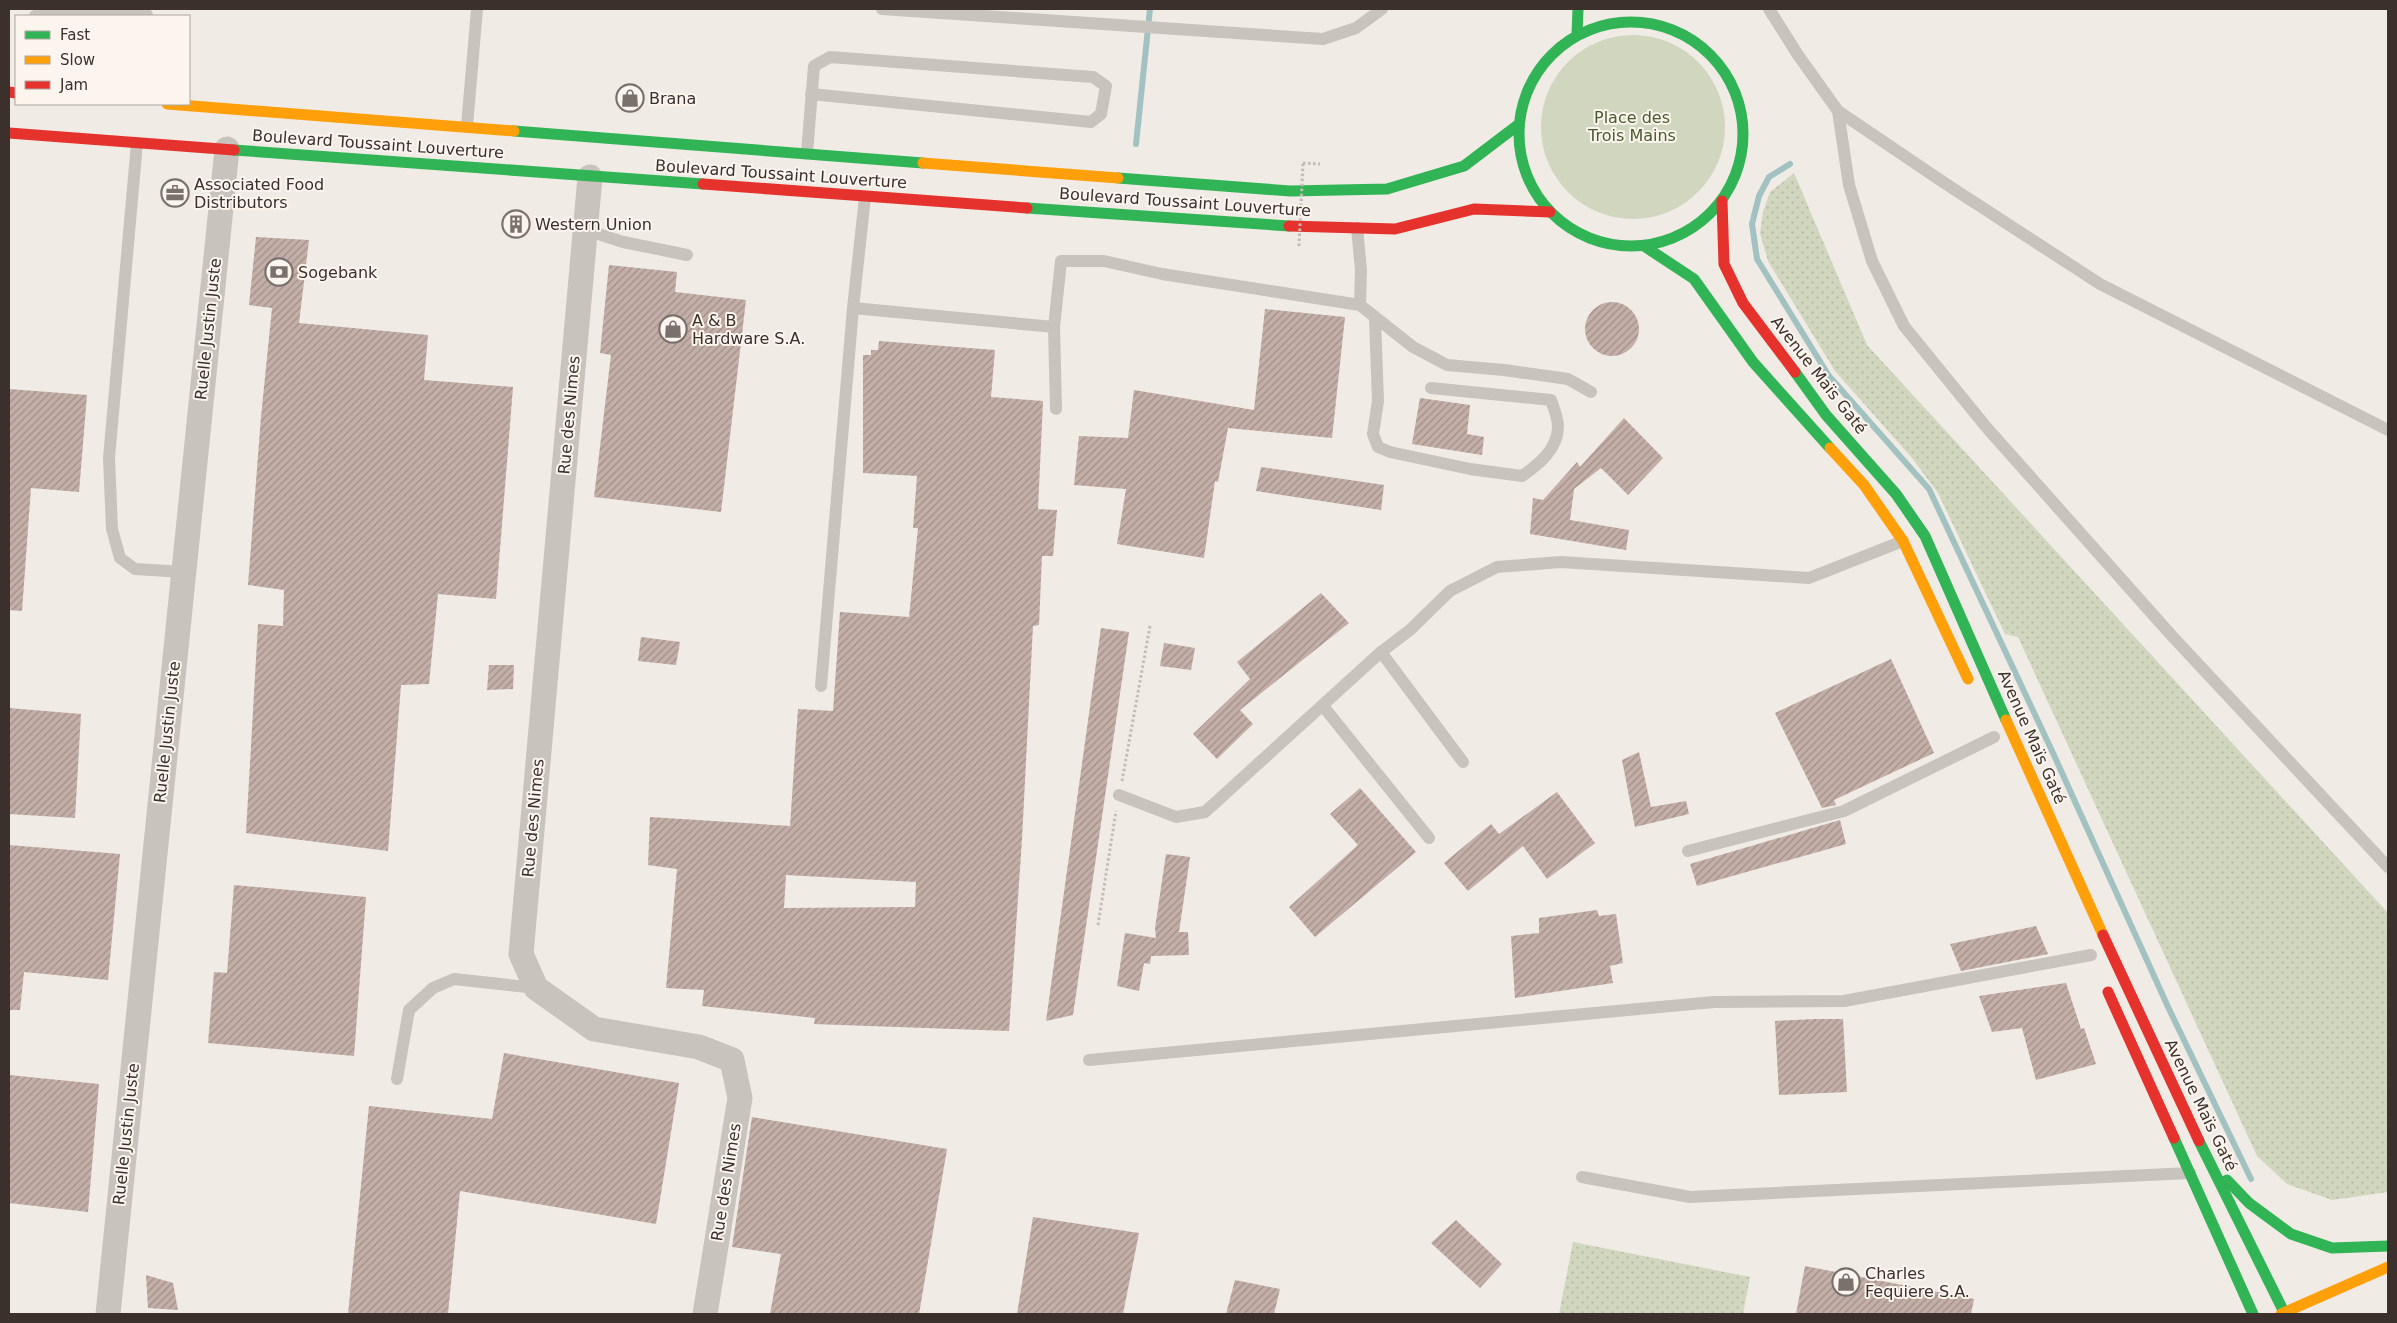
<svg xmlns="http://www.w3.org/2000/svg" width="2397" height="1323" viewBox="0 0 2397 1323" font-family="'DejaVu Sans',sans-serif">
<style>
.grass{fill:url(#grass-dots)}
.park{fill:#d1d6bf}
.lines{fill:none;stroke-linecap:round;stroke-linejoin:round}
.stream{stroke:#a1c2c1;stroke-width:6}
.building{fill:url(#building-hatch);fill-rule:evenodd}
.path{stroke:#c2bbb6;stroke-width:3;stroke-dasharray:2.5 2.5;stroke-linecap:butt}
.lane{stroke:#c9c3be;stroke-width:12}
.street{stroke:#c9c3be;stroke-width:25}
.fast{stroke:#30b455;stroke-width:11}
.slow{stroke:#ff9f0a;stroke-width:11}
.jam{stroke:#e5322d;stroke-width:11}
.path-bridge{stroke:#c2bbb6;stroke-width:3;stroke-dasharray:2.5 2.5;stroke-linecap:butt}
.labels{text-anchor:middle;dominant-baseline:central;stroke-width:4;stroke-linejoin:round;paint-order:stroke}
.poi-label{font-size:16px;fill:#3b302b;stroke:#fbf5ee;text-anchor:start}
.park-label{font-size:16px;fill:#4a5a2e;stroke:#fbf5ee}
.street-label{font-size:16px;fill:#3b302b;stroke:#fbf5ee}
</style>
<defs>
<pattern id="grass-dots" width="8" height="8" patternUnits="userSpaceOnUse" patternTransform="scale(1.25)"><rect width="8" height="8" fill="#d1d6bf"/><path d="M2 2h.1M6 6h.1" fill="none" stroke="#b4b8a4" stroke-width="1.8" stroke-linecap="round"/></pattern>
<pattern id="building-hatch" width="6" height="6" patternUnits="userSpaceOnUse" patternTransform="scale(1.25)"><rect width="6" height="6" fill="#c3afa7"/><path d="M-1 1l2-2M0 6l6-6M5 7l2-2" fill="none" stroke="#a08f88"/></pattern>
</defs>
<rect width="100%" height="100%" fill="#f0ebe5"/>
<!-- grass -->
<g class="grass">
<path d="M1794,173L1867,345L2388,913V1192L2332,1200L2287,1184L2257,1156L2018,637L2005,634L1938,493L1912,458L1835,371L1768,261L1760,233L1763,212L1770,192Z"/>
<path d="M1573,1242L1750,1277L1743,1314H1559Z"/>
</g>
<!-- park -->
<circle class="park" cx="1633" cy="127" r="92"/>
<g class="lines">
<!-- stream -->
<g class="stream">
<path d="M1136,144L1150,9"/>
<path d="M1790,164L1769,177L1759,196L1752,224L1757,259L1829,376L1929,489L2053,753L2169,1009L2251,1179"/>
</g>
</g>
<!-- building -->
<g class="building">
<path d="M524,212L527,231L508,235L504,216Z"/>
<path d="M256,237L309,240L299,323L428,335L424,380L513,387L496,599L438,594L429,684L401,685L388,851L246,833L258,624L283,626L284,590L248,585L261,417L272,308L249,305Z"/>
<path d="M609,265L677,272L675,292L746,300L721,512L594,497L611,355L600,353Z"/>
<circle cx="1612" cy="329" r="27"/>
<path d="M1265,309L1345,317L1332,438L1228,428L1218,482L1215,481L1204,558L1117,544L1126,489L1074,485L1079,436L1128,438L1134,390L1254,410Z"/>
<path d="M879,341L995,350L991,397L1043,401L1038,509L1057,510L1053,556H1042L1039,625L1033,626L1022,839L1009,1031L814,1024L815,1018L702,1006L704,990L666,988L677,869L648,865L650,817L790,826L798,709L833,711L840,612L909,617L918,528H913L917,476L863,473V355H871V350H878ZM786,875L916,882L915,907L784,908Z"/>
<path d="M9,389L87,395L79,492L31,488L22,611L9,610Z"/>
<path d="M1420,398L1470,405L1467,434L1484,437L1482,455L1412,444Z"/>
<path d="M1624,418L1663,458L1628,495L1601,468L1574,489L1570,520L1629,530L1626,550L1530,534L1533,498L1543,500L1577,462L1580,467Z"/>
<path d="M1261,467L1384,485L1381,510L1256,491Z"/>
<path d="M1321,593L1349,623L1240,710L1253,724L1217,759L1193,734L1250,679L1237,662Z"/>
<path d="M1101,628L1129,632L1073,1015L1046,1021Z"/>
<path d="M641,637L680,642L676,665L638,661Z"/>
<path d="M1164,643L1195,648L1191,670L1160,666Z"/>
<path d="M1891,659L1934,753L1834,800L1836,805L1822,808L1775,713Z"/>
<path d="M489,665H514L513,689L487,690Z"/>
<path d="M9,708L81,714L75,818L9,814Z"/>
<path d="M1639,752L1651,807L1686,801L1689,814L1635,827L1622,760Z"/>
<path d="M1360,788L1416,852L1315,937L1289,907L1358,845L1330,814Z"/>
<path d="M1557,792L1595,843L1547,879L1523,846L1468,891L1444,863L1491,824L1499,834Z"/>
<path d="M1840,820L1846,844L1697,886L1690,864Z"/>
<path d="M9,845L120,854L108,980L24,972L20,1010H9Z"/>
<path d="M1166,854L1190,857L1179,932H1188L1189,955L1151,956L1150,964L1144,963L1139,991L1117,986L1125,933L1156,938L1155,928Z"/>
<path d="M234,885L366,897L354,1056L208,1043L214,972L227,973Z"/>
<path d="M1597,910L1599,916L1616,914L1623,963L1610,966L1613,983L1515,998L1511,936L1539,933V918Z"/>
<path d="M2036,926L2048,954L1961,971L1950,944Z"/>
<path d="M2066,983L2081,1029L2084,1028L2096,1064L2036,1080L2022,1028L1992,1032L1979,996Z"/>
<path d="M1816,1019H1843L1847,1092L1779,1095L1775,1021Z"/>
<path d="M504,1053L679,1083L656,1224L460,1191L448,1314H348L369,1106L492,1119Z"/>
<path d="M9,1075L99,1084L88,1212L9,1203Z"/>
<path d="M752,1117L947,1149L919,1314H770L781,1254L732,1247Z"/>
<path d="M1033,1217L1139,1233L1123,1314H1017Z"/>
<path d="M1456,1220L1502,1264L1480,1288L1431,1243Z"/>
<path d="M1805,1266L1974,1299L1971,1314H1796Z"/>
<path d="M146,1275L173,1283L178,1310L148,1308Z"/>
<path d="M1235,1280L1280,1289L1274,1314H1226Z"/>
</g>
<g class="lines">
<!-- path -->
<g class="path">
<path d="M1303,163L1320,164"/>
<path d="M1122,781L1150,626"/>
<path d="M1098,925L1116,811"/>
</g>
<!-- lane -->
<g class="lane">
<path d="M882,9L1323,39L1356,28L1382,9"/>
<path d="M1769,9L1798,55L1838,111L1943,182L2100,284L2388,430"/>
<path d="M35,16L53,13L147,15"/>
<path d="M1838,111L1849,185L1872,261L1904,326L1987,428L2172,636L2388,867"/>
<path d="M467,126L477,9"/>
<path d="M137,143L109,458L112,529L120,558L135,569L184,572"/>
<path d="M807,153L814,66L830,57L1093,77L1106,86L1101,114L1091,122L811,94"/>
<path d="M1357,228L1361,270L1360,305"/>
<path d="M586,230L623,242L687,255"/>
<path d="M853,308L1054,327"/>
<path d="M1375,319L1378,401L1373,434L1378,447L1390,452L1470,469L1522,476C1538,465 1558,449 1558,427C1558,418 1554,408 1551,400L1431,388"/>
<path d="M1056,409L1054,327L1061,261H1104L1162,274L1360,305L1413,347L1447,365L1504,370L1568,379L1591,392"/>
<path d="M1381,652L1463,762"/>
<path d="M821,686L853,308L865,197"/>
<path d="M1323,706L1429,838"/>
<path d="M1119,795L1176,817L1205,812L1381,652L1410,630L1450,591L1497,567L1561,562L1809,578L1903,541"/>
<path d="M1688,851L1844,811L1994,737"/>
<path d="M1089,1060L1714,1002L1844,1001L2091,955"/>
<path d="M397,1079L409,1010L433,988L454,979L536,988"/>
<path d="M1582,1177L1690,1197L2190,1173"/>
</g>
<!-- street -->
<g class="street">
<path d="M590,177L521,954L536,988L594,1029L699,1047L732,1060L740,1098L705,1314"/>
<path d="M108,1314L227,149"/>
</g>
<!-- fast -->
<g class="fast">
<circle cx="1631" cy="134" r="112"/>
<path d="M1577,35L1578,9"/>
<path d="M514,131L923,163"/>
<path d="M234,150L703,184"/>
<path d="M1118,178L1290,191L1387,189L1464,166L1518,125"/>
<path d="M1027,208L1289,226"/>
<path d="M1644,246L1694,279L1753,362L1830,448"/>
<path d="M1795,372L1826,415L1896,494L1925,536L2006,720"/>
<path d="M2174,1138L2253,1314"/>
<path d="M2199,1141L2285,1314"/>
<path d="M2227,1180L2249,1203L2291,1234L2332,1248L2388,1246"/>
</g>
<!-- slow -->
<g class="slow">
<path d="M167,104L514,131"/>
<path d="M923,163L1118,178"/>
<path d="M1830,448L1864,485L1903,541L1968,679"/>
<path d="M2006,720L2103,935"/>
<path d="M2281,1314L2388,1267"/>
</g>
<!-- jam -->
<g class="jam">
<path d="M9,92L16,93"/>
<path d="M9,133L234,150"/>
<path d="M703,184L1027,208"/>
<path d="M1722,201L1724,264L1743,303L1795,372"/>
<path d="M1289,226L1395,229L1474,209L1550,212"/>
<path d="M2103,935L2199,1141"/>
<path d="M2108,992L2174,1138"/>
</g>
<!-- path-bridge -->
<path class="path-bridge" d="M1299,246L1303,163"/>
</g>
<!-- icons -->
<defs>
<g id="shop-ring" transform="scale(1.4375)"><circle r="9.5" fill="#fbf5ee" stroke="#7a716c" stroke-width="1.5"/><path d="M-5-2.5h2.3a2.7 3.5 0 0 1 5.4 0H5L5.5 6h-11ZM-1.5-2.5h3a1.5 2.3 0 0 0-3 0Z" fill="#7a716c"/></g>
<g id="office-ring" transform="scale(1.4375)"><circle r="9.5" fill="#fbf5ee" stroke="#7a716c" stroke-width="1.5"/><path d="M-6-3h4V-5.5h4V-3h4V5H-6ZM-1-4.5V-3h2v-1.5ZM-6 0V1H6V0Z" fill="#7a716c"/></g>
<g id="building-ring" transform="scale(1.4375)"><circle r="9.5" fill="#fbf5ee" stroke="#7a716c" stroke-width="1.5"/><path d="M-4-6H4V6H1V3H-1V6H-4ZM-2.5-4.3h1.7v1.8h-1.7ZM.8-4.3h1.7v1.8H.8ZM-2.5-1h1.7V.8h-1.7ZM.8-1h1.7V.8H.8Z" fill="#7a716c"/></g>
<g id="bank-ring" transform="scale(1.4375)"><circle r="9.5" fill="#fbf5ee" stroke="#7a716c" stroke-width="1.5"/><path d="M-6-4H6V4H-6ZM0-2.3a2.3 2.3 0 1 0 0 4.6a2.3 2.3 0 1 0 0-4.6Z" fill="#7a716c"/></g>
</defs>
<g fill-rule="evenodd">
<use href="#shop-ring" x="630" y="98"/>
<use href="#office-ring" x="175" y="193"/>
<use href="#building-ring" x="516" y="224"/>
<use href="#bank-ring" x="279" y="272"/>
<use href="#shop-ring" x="673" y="329"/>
<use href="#shop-ring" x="1846" y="1282"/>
</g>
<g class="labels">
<!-- poi labels -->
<g class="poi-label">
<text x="649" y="98">Brana</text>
<text x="194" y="184">Associated Food<tspan x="194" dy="18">Distributors</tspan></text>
<text x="535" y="224">Western Union</text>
<text x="298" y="272">Sogebank</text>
<text x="692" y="320">A &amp; B<tspan x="692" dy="18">Hardware S.A.</tspan></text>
<text x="1865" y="1273">Charles<tspan x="1865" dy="18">Fequiere S.A.</tspan></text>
</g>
<!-- park labels -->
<g class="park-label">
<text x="1632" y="117">Place des<tspan x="1632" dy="18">Trois Mains</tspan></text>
</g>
<!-- street labels -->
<g class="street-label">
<text transform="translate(378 144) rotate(4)">Boulevard Toussaint Louverture</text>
<text transform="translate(781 174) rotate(4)">Boulevard Toussaint Louverture</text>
<text transform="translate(1185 202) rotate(4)">Boulevard Toussaint Louverture</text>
<text transform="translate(208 329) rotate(-84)">Ruelle Justin Juste</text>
<text transform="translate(1819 375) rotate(52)">Avenue Maïs Gaté</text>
<text transform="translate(569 415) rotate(-85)">Rue des Nimes</text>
<text transform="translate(167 732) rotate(-84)">Ruelle Justin Juste</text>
<text transform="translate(2032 737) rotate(66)">Avenue Maïs Gaté</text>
<text transform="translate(533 818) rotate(-85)">Rue des Nimes</text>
<text transform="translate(2201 1105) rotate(64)">Avenue Maïs Gaté</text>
<text transform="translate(126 1134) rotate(-84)">Ruelle Justin Juste</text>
<text transform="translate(726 1182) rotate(-81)">Rue des Nimes</text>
</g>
</g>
<!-- border -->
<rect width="2397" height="1323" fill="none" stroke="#3b302b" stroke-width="20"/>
<!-- legend -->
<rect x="15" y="15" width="175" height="90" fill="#fbf5ee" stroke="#aea6a0"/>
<rect x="25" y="31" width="25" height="8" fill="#30b455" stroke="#aea6a0"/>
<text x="60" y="40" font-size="15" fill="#3b302b">Fast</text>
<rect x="25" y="56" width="25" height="8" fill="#ff9f0a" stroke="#aea6a0"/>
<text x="60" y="65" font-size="15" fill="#3b302b">Slow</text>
<rect x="25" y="81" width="25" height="8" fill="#e5322d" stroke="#aea6a0"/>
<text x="60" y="90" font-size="15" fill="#3b302b">Jam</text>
</svg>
